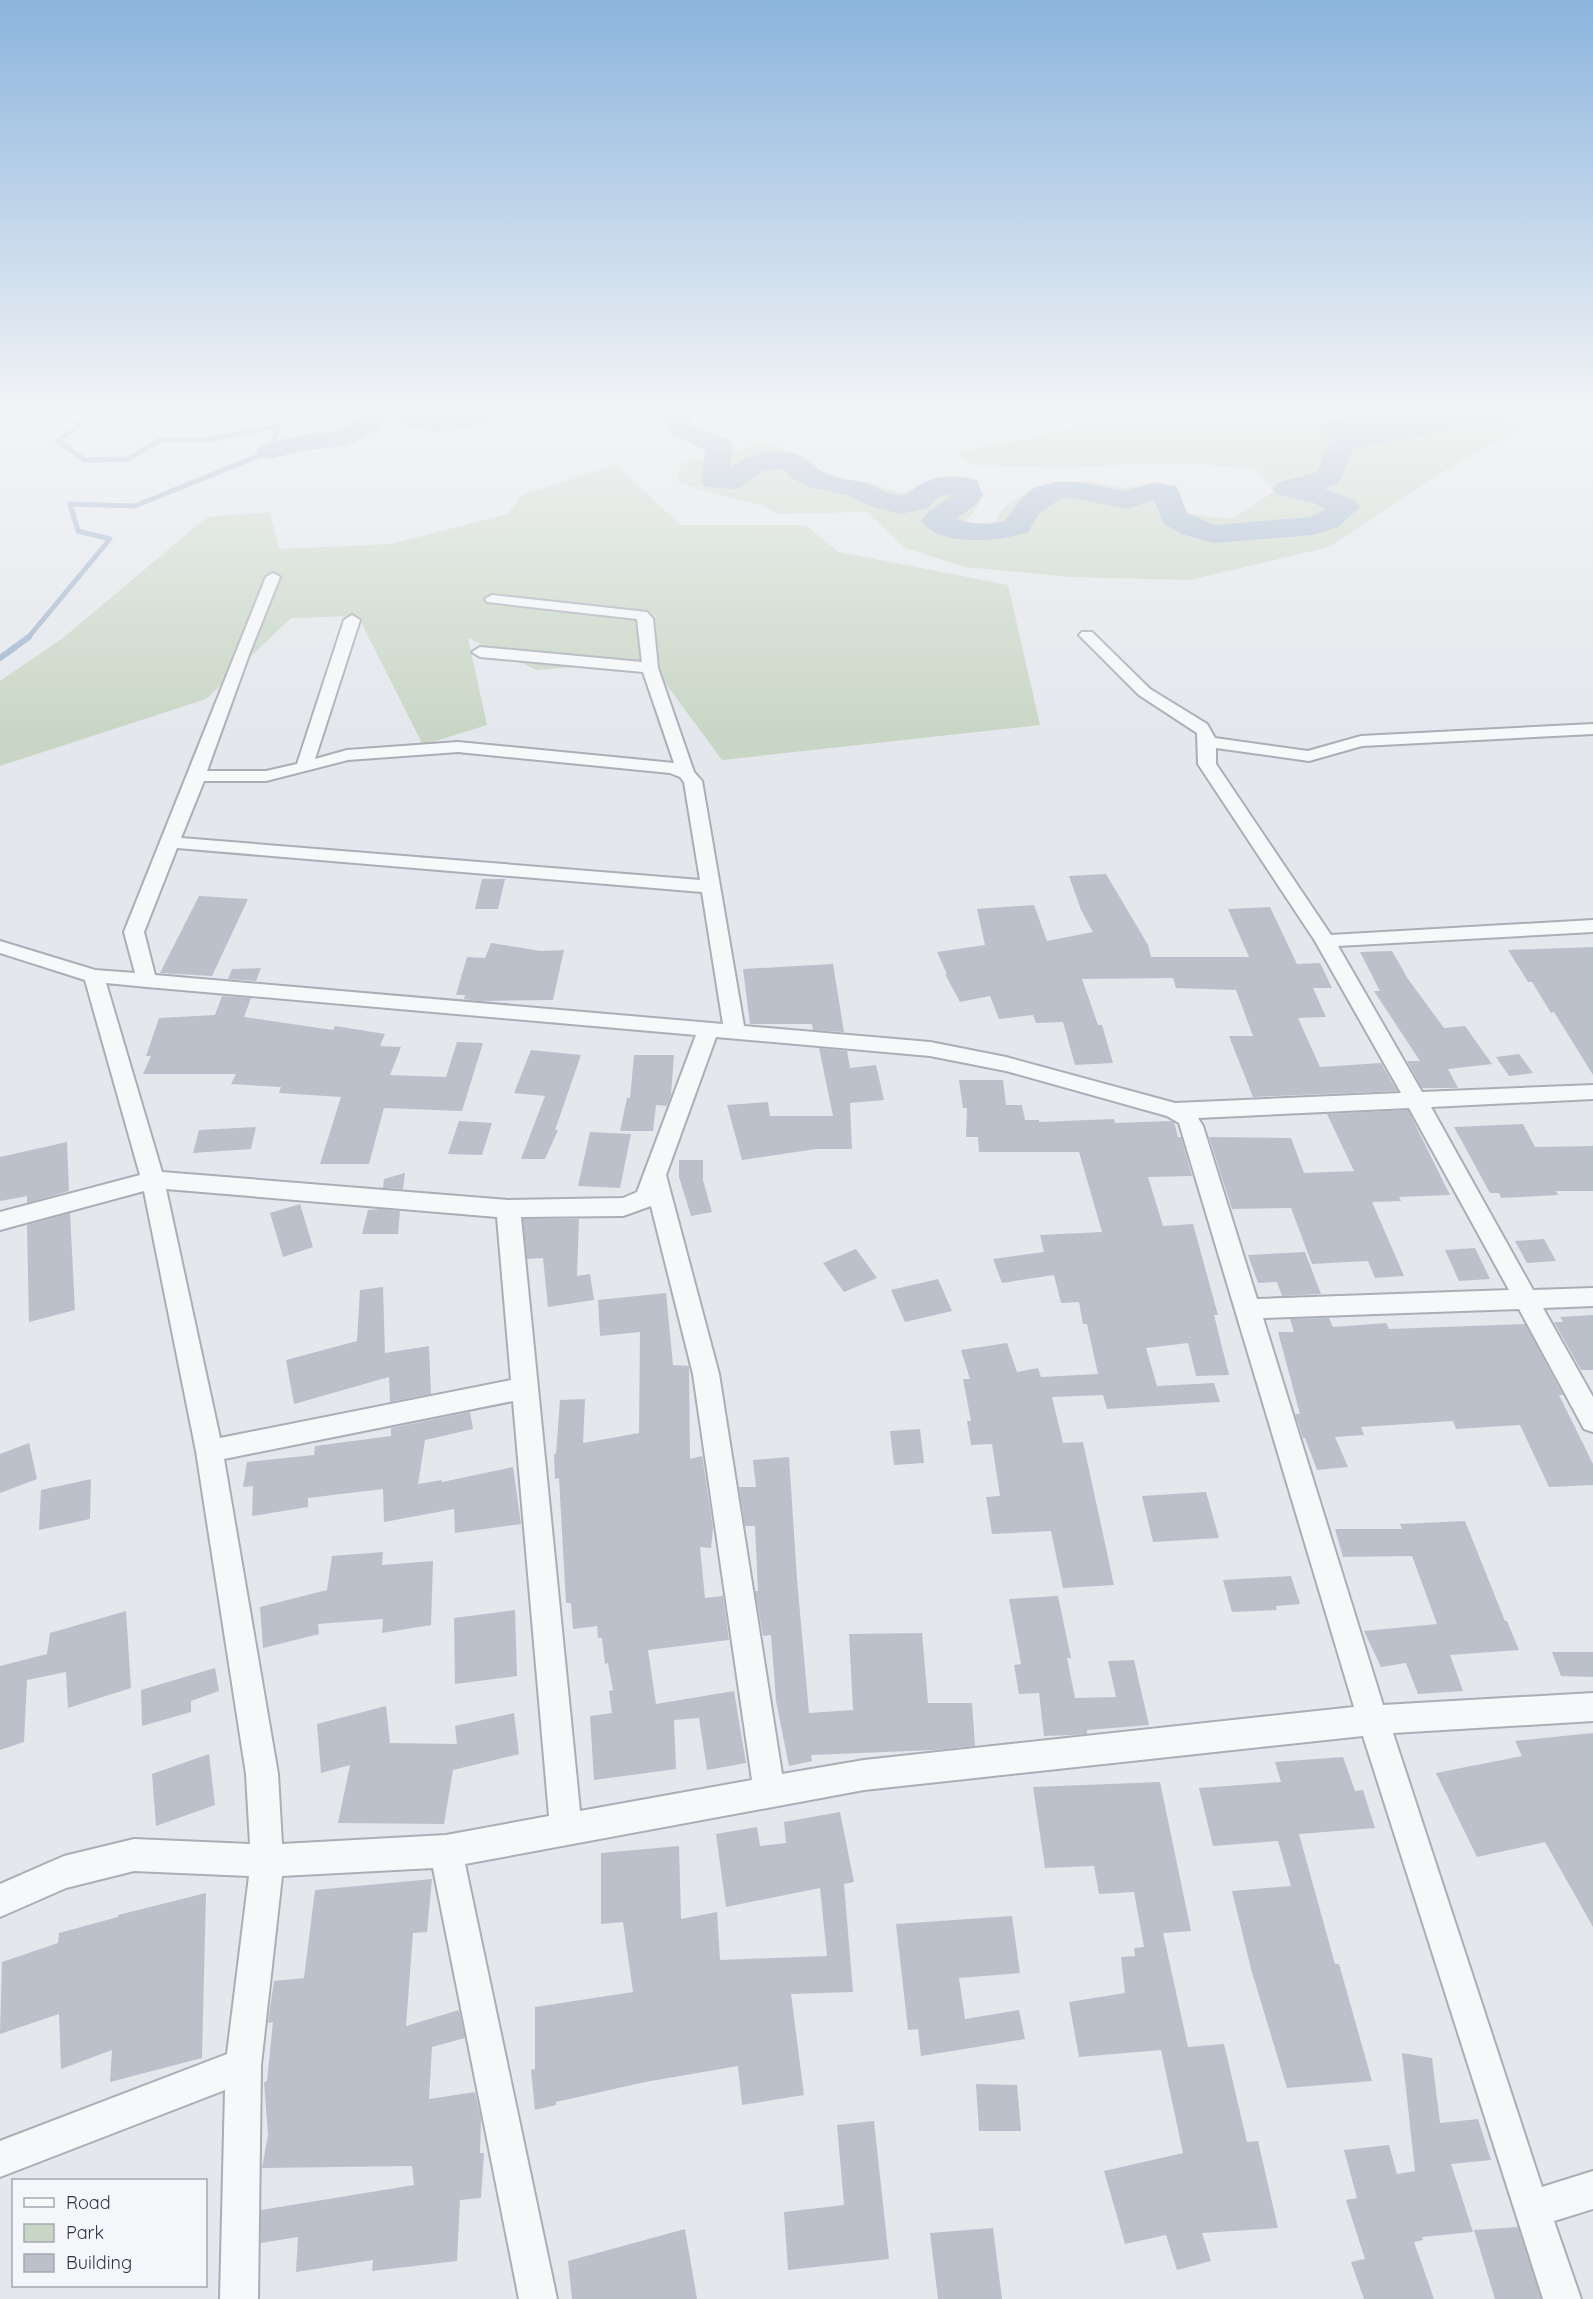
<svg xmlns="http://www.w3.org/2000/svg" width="1593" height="2299" viewBox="0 0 1593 2299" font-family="Quicksand,sans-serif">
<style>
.green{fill:#c9d6c5}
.water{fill:#9fb4cc}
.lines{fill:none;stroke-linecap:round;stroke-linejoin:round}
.stream-far1{stroke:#9fb4cc;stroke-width:5}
.stream{stroke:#9fb4cc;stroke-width:6}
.river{fill:#9fb4cc;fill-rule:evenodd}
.building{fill:#bbc0ca}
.minor-casing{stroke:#a9aeb7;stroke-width:4}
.minor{fill:#f7f8fa;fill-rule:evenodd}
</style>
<rect width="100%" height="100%" fill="#e4e7ec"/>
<!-- green -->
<g class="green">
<path d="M1163,412H1593V418L1520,429L1449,468L1329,547L1190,580L1070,577L965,567L905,548L867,512L778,514L759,504L726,497L678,483L681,464L765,443L812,459L821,477L866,482L901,493L928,483L970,479L984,493L974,512L963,524L995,522L1004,507L1037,486L1090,482L1125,488L1159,482L1180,490L1185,514L1232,519L1273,492L1255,468L1171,463L1069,467L974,465L955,452L1014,442L1089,423Z"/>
<path d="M616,464L680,525H805L839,552L1008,585L1040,725L722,760L649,661L537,670L468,638L487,725L423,745L358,616L291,618L206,699L0,766V681L63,638L207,517L270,512L279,549L391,544L508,514L520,496Z"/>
</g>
<!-- water -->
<path class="water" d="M1366,412H1486L1474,418L1412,423L1336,443L1319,427L1332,419Z"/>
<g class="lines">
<!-- stream-far1 -->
<g class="stream-far1">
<path d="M0,416L16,412"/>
<path d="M27,639L110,539L78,531L70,504L135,506L270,451L278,426L206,440H160L128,459L85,460L58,441L81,424L46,412"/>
</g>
<!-- stream -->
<path class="stream" d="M0,658L29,637"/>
<!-- river -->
<g class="river">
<path d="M358,412H387L378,430L346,446L306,450L270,459L260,457L256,451L260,445L306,434L331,432L356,420Z"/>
<path d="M393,412H423L437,416L465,412H505C500,420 490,421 481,424C453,431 412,440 393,412Z"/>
<path d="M658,412H685L692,420L693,425L729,440L733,446L730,468C748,454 777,446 799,456C808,460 815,469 826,473C838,479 853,480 866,483C875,486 882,491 891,494C908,499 907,493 919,485C936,474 959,475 977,480L983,495L975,505L956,519C971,524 989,526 1005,521L1023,497L1034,488L1056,482H1078L1125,491L1152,483L1176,486L1187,513L1214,525L1310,517L1326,509L1314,503L1277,495L1273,489L1277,483L1317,472L1325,451L1334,437L1449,414L1514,412L1510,418L1479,427L1449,430L1354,449L1338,484L1324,488L1356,501L1360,507L1338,527L1313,535L1213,543L1182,534L1164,524L1154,500L1126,509L1078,499L1061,498L1038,515L1028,532C1002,541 940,548 921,521L929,511L954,494L939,497L928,508L901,514L870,506L850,496L809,487L791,478L783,469L762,471L742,487L732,489L705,487L701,481L705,450L671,435L666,422Z"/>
</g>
</g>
<!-- building -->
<g class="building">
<path d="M1106,874L1148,945L1151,957H1249L1228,909L1270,907L1297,964L1320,963L1332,988H1313L1326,1017L1298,1018L1320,1067L1381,1063L1397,1091L1253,1097L1229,1036H1253L1236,990L1176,988L1173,978L1082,979L1098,1025H1102L1113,1063L1075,1065L1063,1022L1036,1023L1033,1015L999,1019L990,996L960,1002L945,974H947L937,952L985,945L977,909L1034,905L1047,941L1093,932L1081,910L1069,876Z"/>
<path d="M482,879H505L498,909H475Z"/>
<path d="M199,896L248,899L212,976L160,973Z"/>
<path d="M491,943L541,951L564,950L553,1000L479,1001L464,999L465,995H456L467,957L485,958Z"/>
<path d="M1593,947V1075L1554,1012L1551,1013L1532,982H1528L1508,950Z"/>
<path d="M1392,951L1408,979L1444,1028L1465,1026L1492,1064L1448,1069L1458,1088H1422L1407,1061H1420L1374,991H1380L1360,952Z"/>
<path d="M833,964L844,1032L813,1030L812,1024H750L743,969Z"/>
<path d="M261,968L256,981L228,979L232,969Z"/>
<path d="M222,996L251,998L244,1017L333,1030L335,1026L385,1034L380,1046L401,1047L390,1075L446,1077L457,1042L483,1043L462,1111L384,1108L369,1164H320L341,1097L279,1093L281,1087L231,1084L236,1074H143L151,1056H146L159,1018L215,1015Z"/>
<path d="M819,1048L847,1051L850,1068L876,1065L884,1100L850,1103L852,1149H816L742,1160L727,1105L768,1102L770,1116H833Z"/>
<path d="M531,1050L581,1055L555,1130H558L545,1159H521L545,1096L514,1093Z"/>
<path d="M1519,1054L1533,1073L1509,1076L1496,1057Z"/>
<path d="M634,1055H674L671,1095L667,1106L656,1105L653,1131H620L627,1098H630Z"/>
<path d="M959,1080H1003L1006,1105H1022L1025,1120H1039V1122L1114,1119L1115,1123L1170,1121L1174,1122L1178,1137H1181L1192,1176L1148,1177L1163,1226L1193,1224L1218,1315H1214L1229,1375L1196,1376L1188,1343L1146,1348L1157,1386L1214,1383L1220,1402L1107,1409L1103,1395L1052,1397L1063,1443L1083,1442L1114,1585L1063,1588L1051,1531L992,1534L986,1497L1000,1496L992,1444L971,1445L967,1421H971L963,1379H970L961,1350L1007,1343L1017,1372L1038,1368L1041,1377L1098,1374L1087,1324H1083L1079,1302L1061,1303L1054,1275L1002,1283L993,1259L1044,1252L1040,1235L1102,1232L1079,1152H979L978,1137H966L967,1108H963Z"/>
<path d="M1408,1110L1450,1195L1399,1197L1401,1201L1372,1202L1404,1276L1375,1278L1368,1261L1312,1264L1291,1208L1232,1209L1209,1137L1291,1138L1304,1173L1354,1171L1327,1114Z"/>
<path d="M459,1121L492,1123L482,1155L448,1154Z"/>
<path d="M1523,1124L1535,1147L1593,1146V1191H1556L1558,1195L1501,1198L1499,1193H1490L1454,1127Z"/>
<path d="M256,1127L251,1149L193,1153L199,1130Z"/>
<path d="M590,1132L631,1134L620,1188L578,1186Z"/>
<path d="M67,1142L69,1191L27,1203V1196L0,1201V1157Z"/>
<path d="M679,1160H703V1180L712,1212L691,1216L679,1177Z"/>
<path d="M405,1173L403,1189L383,1188L384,1179Z"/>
<path d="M300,1204L313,1247L283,1257L270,1213Z"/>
<path d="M380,1209L400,1211L398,1234H362L368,1210Z"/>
<path d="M70,1213L75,1310L29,1322L27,1225Z"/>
<path d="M523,1219H579L577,1276L590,1274L594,1300L548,1307L543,1258L527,1259Z"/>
<path d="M1544,1239L1556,1261L1527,1263L1515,1241Z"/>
<path d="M1475,1248L1490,1279L1459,1281L1445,1250Z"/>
<path d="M856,1249L877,1278L844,1292L823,1263Z"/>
<path d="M1305,1252L1321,1294L1282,1296L1277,1282L1258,1283L1248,1255Z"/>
<path d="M938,1279L952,1311L905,1322L891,1290Z"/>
<path d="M383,1287L385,1353L429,1346L431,1394L390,1402L389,1377L294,1404L286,1360L357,1341L360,1290Z"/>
<path d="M666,1293L673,1365L689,1366L690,1459L702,1456L703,1461L713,1528L711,1548L700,1547L705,1598L723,1596L729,1640L648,1650L656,1704L734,1691L746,1763L707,1770L699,1718L674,1720L676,1769L594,1780L590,1716L612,1713L609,1691L613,1690L608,1663L605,1664L602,1638H598L597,1626L573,1629L571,1603H566L559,1478L555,1479L554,1454H556L560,1400L585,1399L583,1443L639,1433L640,1332L600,1336L598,1300Z"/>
<path d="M1593,1315V1370H1581L1554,1322H1563L1560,1317Z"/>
<path d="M1329,1318L1333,1327L1386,1323L1389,1329L1525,1324L1563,1395H1559L1593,1464V1485L1549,1487L1520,1425L1456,1429L1453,1421L1361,1427L1364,1435L1335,1437L1348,1467L1317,1470L1305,1438H1303L1295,1414H1300L1278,1332H1294L1290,1319Z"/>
<path d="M470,1412L473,1429L425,1440L418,1484L442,1480V1482L513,1467L521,1524L455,1533L454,1509L384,1522L383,1489L308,1498V1507L252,1516L253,1486L243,1487L247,1462L314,1455L315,1446L391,1436V1428Z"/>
<path d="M920,1429L924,1463L894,1465L890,1431Z"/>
<path d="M29,1443L37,1479L0,1493V1454Z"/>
<path d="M789,1457L797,1579L809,1713L853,1710L849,1634L922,1633L928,1703H972L975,1746L934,1750L811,1755L812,1761L789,1766L776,1701L771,1635L763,1636L755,1591H758L755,1526H745L739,1487H756L753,1460Z"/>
<path d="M91,1479L90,1519L39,1530L41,1490Z"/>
<path d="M1206,1492L1219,1538L1153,1542L1142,1496Z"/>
<path d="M1465,1521L1505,1621H1507L1519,1650L1450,1655L1463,1691L1418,1694L1406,1663L1381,1667L1364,1631L1437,1624L1412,1556L1343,1557L1335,1529H1402L1400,1524Z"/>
<path d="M383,1552L382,1565L433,1561L431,1625L382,1633L383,1619L318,1624L319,1634L263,1648L260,1607L327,1590L332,1556Z"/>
<path d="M1291,1576L1300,1604L1276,1606L1277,1610L1232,1612L1223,1580Z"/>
<path d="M1058,1596L1071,1658H1067L1075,1698L1116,1697L1108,1661L1134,1660L1149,1725L1087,1730V1734L1072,1735L1044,1736L1039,1693L1019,1694L1014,1665L1021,1664L1009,1599Z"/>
<path d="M515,1610L517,1676L455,1684L454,1618Z"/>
<path d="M126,1611L131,1688L68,1708L66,1672L27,1680L24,1742L0,1750V1666L47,1654L50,1633Z"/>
<path d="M1552,1652H1593V1677L1561,1676Z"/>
<path d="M215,1668L219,1691L191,1701V1712L142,1726L141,1690Z"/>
<path d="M386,1706L390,1743L457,1744L455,1726L514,1713L519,1754L453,1770L444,1824L338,1823L350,1765L321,1773L317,1724Z"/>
<path d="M1593,1733V1927L1545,1842L1477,1857L1436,1773L1522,1756L1515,1741Z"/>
<path d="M209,1754L215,1805L156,1826L152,1774Z"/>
<path d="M1343,1757L1355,1791L1363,1790L1375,1828L1299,1834L1335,1964H1339L1372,2081L1287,2088L1251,1969L1232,1891L1291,1886L1278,1841L1213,1846L1199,1788L1281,1782L1275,1762Z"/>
<path d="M1160,1782L1191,1931L1163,1933L1188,2047L1224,2044L1247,2142L1258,2141L1278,2228L1202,2233L1211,2261L1177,2270L1166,2235L1125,2244L1104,2171L1183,2153L1161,2050L1079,2057L1069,2002L1125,1993L1121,1957L1135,1956L1134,1948L1144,1947L1134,1892L1099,1894L1094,1866L1045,1868L1033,1787Z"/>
<path d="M840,1812L854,1882L844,1884L853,1992L791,1994L804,2095L742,2105L738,2066L645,2082L556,2102V2105L535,2110L531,2070L535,2069V2007L633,1992L623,1922L601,1924V1853L679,1846L681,1919L717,1912L720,1960L827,1956L820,1888L726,1907L716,1834L757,1827L760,1846L786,1843L784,1822Z"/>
<path d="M432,1879L427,1932L413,1933L406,2026L459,2010L465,2038L432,2047L429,2099L475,2092L481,2119L480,2153H484L481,2198L460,2200L457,2261L372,2271L373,2260L296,2272L298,2237L261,2243V2210L414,2185L412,2166L262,2168L268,2135L264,2082L267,2081L273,2022L268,2023L274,1981L304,1978L315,1890Z"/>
<path d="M206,1893L202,2058L110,2082L112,2050L61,2069L59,2014L0,2034L2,1962L58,1943L59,1933L118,1917V1915Z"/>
<path d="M1012,1916L1020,1973L959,1978L965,2019L1019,2010L1025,2039L921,2056L918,2029L908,2030L896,1924Z"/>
<path d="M1402,2053L1432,2058L1440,2123L1478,2119L1491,2160L1451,2164L1473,2232L1422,2237L1423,2240L1414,2242L1434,2299H1364L1351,2262L1365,2259L1346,2200L1357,2198L1344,2150L1389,2145L1397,2174L1415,2171Z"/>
<path d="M976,2084L1017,2085L1021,2131H979Z"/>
<path d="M874,2121L889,2259L788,2270L784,2212L844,2205L837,2125Z"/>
<path d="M1518,2227L1541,2299H1495L1474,2230Z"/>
<path d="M993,2228L1002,2299H938L930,2233Z"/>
<path d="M685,2229L697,2299H572L568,2261Z"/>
</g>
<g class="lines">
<!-- minor casing -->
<g class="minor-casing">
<g id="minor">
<path d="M1071,412H1083L1087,418L1081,422L1077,421Z"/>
<path d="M273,573L280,577L250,652L207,771H266L297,764L344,620L352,615L360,620L315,759L347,750L458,742L674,763L643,672L480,657L472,652L480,647L642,662L637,619L487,602L485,599L492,595L647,612L653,619L658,668L694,772L702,781L744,1026L930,1042L1006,1057L1175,1103L1401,1093L1315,941L1198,764L1197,733L1139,695L1079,635L1082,632H1092L1150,689L1207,724L1215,738L1308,751L1361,736L1593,724V734L1362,746L1309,761L1216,748V764L1331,935L1593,920V932L1338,946L1422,1092L1593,1085V1099L1431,1107L1533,1290L1593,1288V1306L1543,1308L1593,1397V1432L1584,1429L1519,1309L1263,1318L1383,1705L1593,1693V1721L1393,1733L1542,2187L1593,2171V2209L1554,2221L1581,2299H1543L1363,1736L864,1790L465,1864L557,2299H519L433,1868L282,1876L261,2065L258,2299H220L225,2090L0,2177V2141L227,2054L249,1876L134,1871L66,1888L0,1917V1884L64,1856L134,1839L250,1844L246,1774L196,1451L144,1191L0,1230V1212L140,1175L85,980L0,953V941L95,970L135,973L124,932L266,577ZM458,752L670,773L680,777L684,782L700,880L181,838L204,781H266L348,760ZM177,848L702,892L723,1024L155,975L144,932ZM106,983L147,987L696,1035L637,1192L623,1198L508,1200L162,1172ZM716,1037L930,1056L1006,1071L1167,1116L1179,1123L1354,1707L864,1760L782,1774L719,1374L666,1175ZM1409,1108L1509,1290L1257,1299L1203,1126L1198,1118ZM166,1189L497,1217L511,1380L220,1438ZM651,1206L693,1374L752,1780L580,1811L521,1217L623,1216ZM513,1401L549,1816L446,1835L282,1844L278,1774L224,1459Z"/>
</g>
</g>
<!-- minor -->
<use href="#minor" class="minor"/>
</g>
<!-- sky -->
<linearGradient id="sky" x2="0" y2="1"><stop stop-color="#8bb4dd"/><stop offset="0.56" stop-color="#f3f4f6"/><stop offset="1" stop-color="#f3f4f6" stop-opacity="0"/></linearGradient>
<rect width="1593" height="733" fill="url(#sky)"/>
<!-- legend -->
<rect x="12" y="2179" width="195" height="108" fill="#f4f6f9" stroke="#a4a8b1" stroke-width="1.5"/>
<rect x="24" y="2198" width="30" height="9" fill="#f7f8fa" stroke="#a4a8b1" stroke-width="1.5"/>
<text x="66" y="2209" font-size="18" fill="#2b3445">Road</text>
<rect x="24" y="2224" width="30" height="18" fill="#c9d6c5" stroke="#a4a8b1" stroke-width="1.5"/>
<text x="66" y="2239" font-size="18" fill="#2b3445">Park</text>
<rect x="24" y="2254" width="30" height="18" fill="#bbc0ca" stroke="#a4a8b1" stroke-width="1.5"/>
<text x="66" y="2269" font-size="18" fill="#2b3445">Building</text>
</svg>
